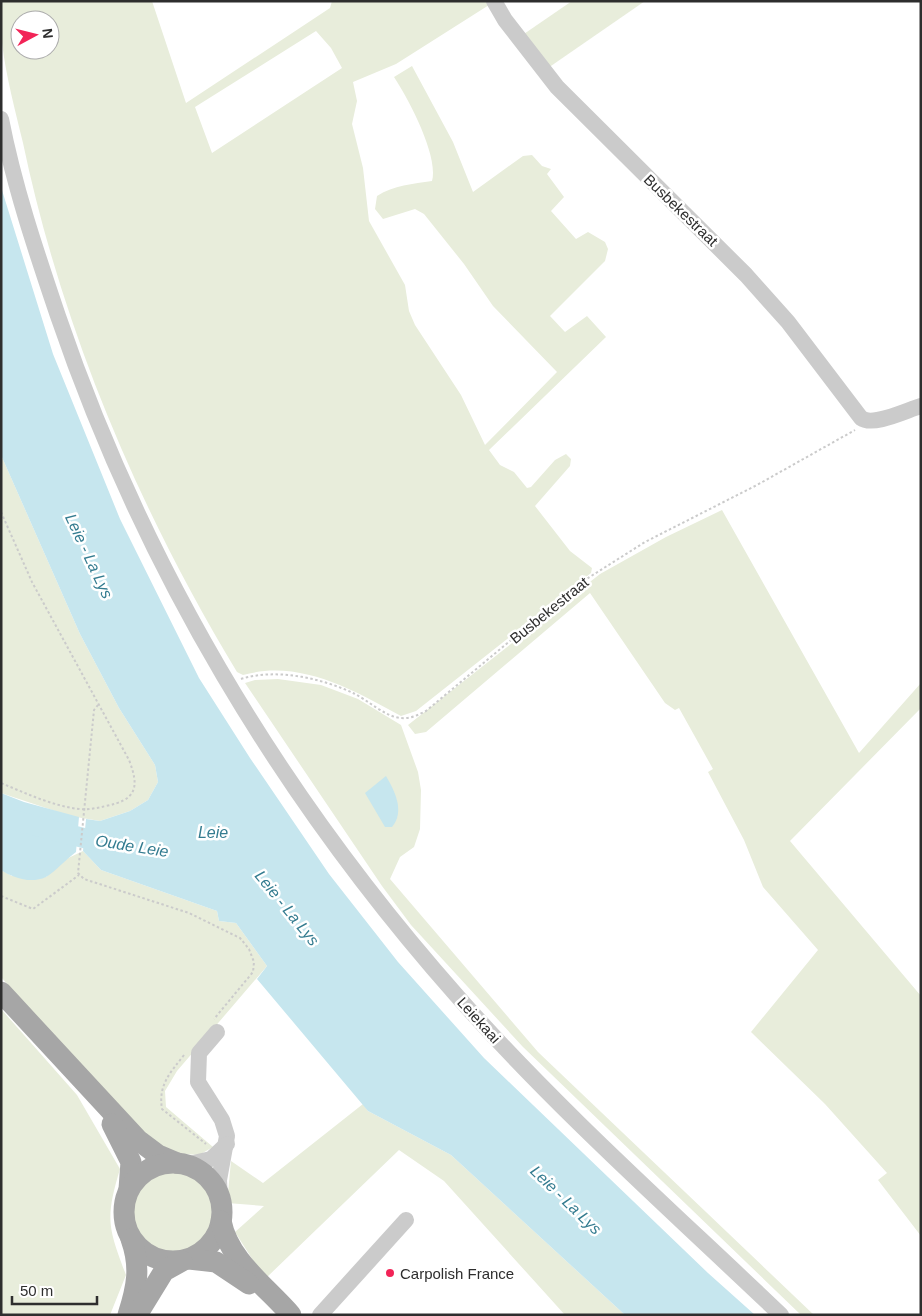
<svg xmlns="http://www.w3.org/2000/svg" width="922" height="1316" viewBox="0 0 922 1316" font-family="Helvetica,sans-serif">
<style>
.green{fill:#e8eddb;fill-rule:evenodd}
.water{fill:#c6e6ee}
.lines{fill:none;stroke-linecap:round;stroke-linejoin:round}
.river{stroke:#c6e6ee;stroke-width:20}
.path{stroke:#cbcbcb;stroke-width:2;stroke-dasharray:2.5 2.5;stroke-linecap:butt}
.minor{stroke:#cbcbcb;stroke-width:16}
.major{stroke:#a6a6a6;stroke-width:21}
.poi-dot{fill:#f22457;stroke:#fff;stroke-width:2}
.labels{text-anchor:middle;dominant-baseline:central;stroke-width:5;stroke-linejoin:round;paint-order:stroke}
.street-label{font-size:15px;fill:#2e2e2e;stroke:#fff}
.poi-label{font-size:15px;fill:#2e2e2e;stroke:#fff;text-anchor:start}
.water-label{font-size:16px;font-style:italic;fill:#347c90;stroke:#fff}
</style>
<rect width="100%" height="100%" fill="#fff"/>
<!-- green -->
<g class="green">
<path d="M1,1H152L186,103L330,8L332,1H490L489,5L396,64L353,82L357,101L352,124L363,168L369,221L405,285L409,311L415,325L461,395L485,445L557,372L493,306L464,264L424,214L415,209L383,219L375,209L377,196C394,185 413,184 432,181C439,156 408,98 394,77L412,66L453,142L473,192L523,156L532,155L542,166L551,169L547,174L564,197L551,211L576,239L588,232L605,242L608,249L605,261L550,316L565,332L587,316L606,337L489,450L500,465L514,472L527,488L531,487L555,460L566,454L571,459L570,466L535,506L570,551L592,568L591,573L416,711L401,716C353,690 300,659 243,675L237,672C139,510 62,329 23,143C15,110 6,76 2,43C0,29 1,15 1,1ZM20,20H50V50H20ZM316,31L331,48L342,68L212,153L195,107Z"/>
<path d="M572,1H645L548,68L521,36Z"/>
<path d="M1,455L80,634L119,708L155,765L158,782L148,800L130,811L100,821L70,816L1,793Z"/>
<path d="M722,510L859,753L921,683V708L790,841L921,996V1236L878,1180L887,1173L825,1104L751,1032L818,950L763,887L744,840L708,772L713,769L679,708L675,710L665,703L590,593L426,732L415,734L408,725L600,574L666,537Z"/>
<path d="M278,679L321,685L358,699L401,725L418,772L421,790L420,829L414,847L400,857L390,879L538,1052L814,1315H801L523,1047L411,925L382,886L245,683L255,680Z"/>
<path d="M83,851L101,870L217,911L219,921L236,923L267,966L177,1071L165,1091L166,1107L213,1147L199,1155L171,1153L139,1132L1,977V870L12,876L46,877L64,860Z"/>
<path d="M1,1009L77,1095L120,1169C105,1219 108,1227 126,1275L110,1315H1Z"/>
<path d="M363,1104L368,1111L451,1155L625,1315H565L444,1181L399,1150L265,1279L235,1232L264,1206L227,1203L231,1161L263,1183Z"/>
<circle cx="173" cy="1212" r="42"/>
</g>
<!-- water -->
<g class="water">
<path d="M1,187L53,354L120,519L199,678L250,758L329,874L398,962L484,1058L708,1273L755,1315H625L451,1155L368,1111L257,979L267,966L236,923L219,921L217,911L101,870L83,851L86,819L100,821L130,811L148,800L158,782L155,765L119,708L80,634L1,455Z"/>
<path d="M386,776C395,791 405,812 392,827H385L365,793Z"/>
<path d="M1,793L24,802L79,817L76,852C66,859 55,872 46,877C31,884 13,878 1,870Z"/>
</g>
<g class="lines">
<!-- river -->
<path class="river" d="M1,817L111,845"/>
<!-- path -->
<g class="path">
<path d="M1,512L32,582L129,760C140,788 136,800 106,806C97,808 88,810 79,809C53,806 25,793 1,783"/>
<path d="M241,679C276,668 321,678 353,693C368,700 385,717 401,718C410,719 418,715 426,711L577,585L645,542L757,485L855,430"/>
<path d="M98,705L94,710L78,873L84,879L189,913L240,938L249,949L254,962L253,972L214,1019"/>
<path d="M1,896L33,909L79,875"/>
<path d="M184,1055C170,1073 158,1085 162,1109L206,1144"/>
</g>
<!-- minor -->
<g class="minor">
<path d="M494,1L505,20L557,87L746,275L788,322L861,418C873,427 907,410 921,406"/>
<path d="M1,119C14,186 36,251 58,316C144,568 281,797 458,997C558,1110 672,1211 781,1315"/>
<path d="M217,1032L199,1053L198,1082L222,1120L227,1136L219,1180L220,1200"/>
<path d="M185,1165L211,1159L227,1144"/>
<path d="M320,1315L406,1220"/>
</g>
<!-- major -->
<g class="major">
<path d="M1,992L138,1140L158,1155L177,1163"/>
<path d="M112,1124L131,1162L129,1189"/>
<circle cx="173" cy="1212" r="49"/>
<path d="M221,1221C229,1261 266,1286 291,1315"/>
<path d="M189,1259L216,1262L249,1284"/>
<path d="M128,1315C137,1287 141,1267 131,1239"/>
<path d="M137,1315L164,1271L182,1261"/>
</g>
</g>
<!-- markers -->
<circle class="poi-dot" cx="390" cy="1273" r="5"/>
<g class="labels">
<!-- street labels -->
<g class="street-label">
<text transform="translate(681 210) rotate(44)">Busbekestraat</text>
<text transform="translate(549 610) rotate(-39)">Busbekestraat</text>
<text transform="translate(479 1020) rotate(48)">Leiekaai</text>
</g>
<!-- poi labels -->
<g class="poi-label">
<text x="400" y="1273">Carpolish France</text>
</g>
<!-- water labels -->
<g class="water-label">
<text transform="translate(89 556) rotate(65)">Leie - La Lys</text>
<text x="213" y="832">Leie</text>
<text transform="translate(132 846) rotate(9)">Oude Leie</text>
<text transform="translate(287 908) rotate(51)">Leie - La Lys</text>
<text transform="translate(566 1200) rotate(44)">Leie - La Lys</text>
</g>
</g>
<!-- border -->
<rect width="922" height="1316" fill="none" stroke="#2e2e2e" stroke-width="5"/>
<!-- north arrow -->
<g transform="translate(35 35) rotate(83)"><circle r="24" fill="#ffffff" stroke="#ababab"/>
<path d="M0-4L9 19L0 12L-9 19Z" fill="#f22457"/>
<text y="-8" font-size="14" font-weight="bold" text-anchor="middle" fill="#2e2e2e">N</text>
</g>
<!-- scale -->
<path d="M12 1296v8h85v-8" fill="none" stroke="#2e2e2e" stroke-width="2.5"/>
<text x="20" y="1296" font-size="15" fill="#2e2e2e" stroke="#ffffff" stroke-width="4" paint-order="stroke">50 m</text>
</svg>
